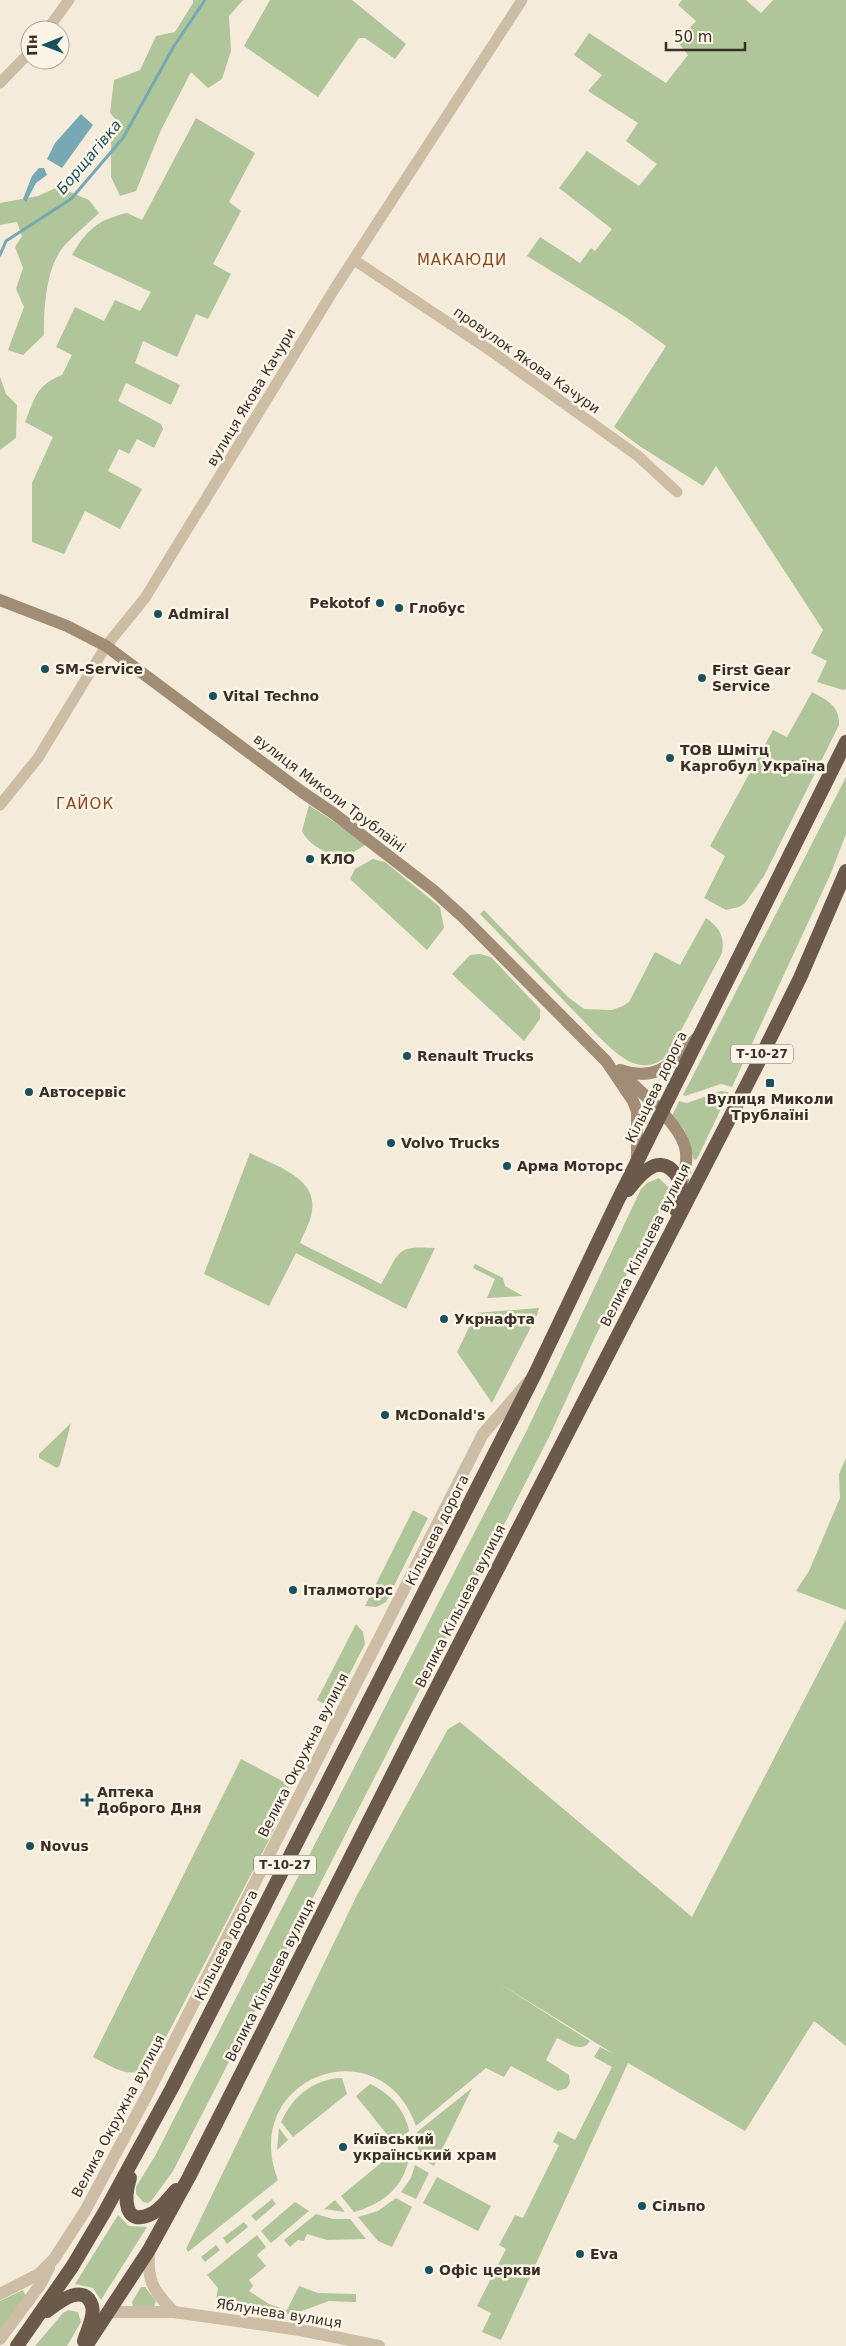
<svg xmlns="http://www.w3.org/2000/svg" width="846" height="2346" viewBox="0 0 846 2346" font-family="'DejaVu Sans',sans-serif">
<style>
.green{fill:#b0c599}
.water{fill:#76a9b4}
.lines{fill:none;stroke-linecap:round;stroke-linejoin:round}
.stream{stroke:#76a9b4;stroke-width:3}
.minor{stroke:#cdbda5;stroke-width:11}
.tertiary{stroke:#cdbda5;stroke-width:12}
.secondary{stroke:#a18c76;stroke-width:12}
.trunk{stroke:#6b594a;stroke-width:14}
.poi-dot{fill:#18505e;stroke:#fbf5e7;stroke-width:2}
.labels{text-anchor:middle;dominant-baseline:central;stroke-width:5;stroke-linejoin:round;paint-order:stroke}
.shield{fill:#fbf5e7;stroke:#726a61;stroke-width:1}
.shield-label{font-size:12px;font-weight:bold;fill:#382f27}
.street-label{font-size:14px;fill:#382f27;stroke:#fbf5e7}
.poi-label{font-size:14px;font-weight:bold;fill:#382f27;stroke:#fbf5e7;text-anchor:start}
.water-label{font-size:15px;font-style:italic;fill:#18505e;stroke:#fbf5e7}
.neighbourhood-label{font-size:15px;letter-spacing:1px;fill:#8f4518;stroke:#fbf5e7}
</style>
<rect width="100%" height="100%" fill="#f4ebda"/>
<!-- green -->
<g class="green">
<path d="M193,0H243L229,16L231,51L222,79L208,88L191,72L161,130L136,191L120,196L111,177V137L120,124L110,113L114,80L140,70L156,36L175,32L193,3Z"/>
<path d="M270,0H352L406,44L395,59L365,38H359L318,97L244,46Z"/>
<path d="M682,0H746L761,13L773,0H846V689L843,690L817,682L827,661L811,653L823,630L716,466L703,486L641,447L614,427L666,346L627,318L527,256L540,237L580,263L591,248L595,251L612,229L559,188L587,151L639,186L657,164L626,141L638,123L588,91L602,75L574,55L589,33L666,83L688,55L677,41L696,21L678,5Z"/>
<path d="M196,118L255,153L229,202L241,211L213,264L231,274L208,319L196,314L177,357L143,341L135,363L180,385L171,405L126,383L118,401L161,424L163,429L154,448L137,439L129,454L119,449L108,471L142,489L120,529L85,511L64,554L32,542V483L53,437L25,422C35,398 36,385 62,375L72,355L56,347L75,307L104,321L115,300L140,311L151,292L72,255C87,229 98,220 127,213L142,220Z"/>
<path d="M58,187L89,200L99,213C88,224 75,234 65,245C45,268 44,308 44,335L23,355L8,350L24,307L16,289L23,268L15,247L22,236L17,222L0,225V203L38,196Z"/>
<path d="M0,377L6,394L17,405L16,438L0,450Z"/>
<path d="M812,692C827,700 840,706 839,725L764,876L745,903L739,907L726,910L704,898L725,856L710,846L773,730L787,737Z"/>
<path d="M846,777V834L831,873L732,1087L721,1084L685,1096L683,1095Z"/>
<path d="M309,805L367,844C361,847 355,852 349,854C331,858 309,846 302,831Z"/>
<path d="M373,859L385,862L440,907L444,928L427,950L350,879L355,869Z"/>
<path d="M484,910L568,997L584,1009L612,1010L623,1006L629,1002L655,952L680,965L706,918C719,927 725,936 722,953L668,1055C641,1079 619,1056 599,1037L480,914Z"/>
<path d="M480,954L491,957L540,1009V1019L524,1041L452,974L470,955Z"/>
<path d="M721,1091L729,1092L697,1159L694,1160L684,1129L672,1116L679,1101L687,1103Z"/>
<path d="M250,1153C273,1165 317,1177 312,1210C311,1222 304,1232 300,1243L381,1284C400,1253 394,1245 435,1248L406,1309L296,1253L269,1306L204,1274Z"/>
<path d="M659,1178L668,1187V1193L596,1335L549,1437L173,2171L152,2200L148,2203L143,2202L136,2194V2187L155,2156L528,1428L641,1189L647,1183Z"/>
<path d="M475,1264L503,1278L505,1286L523,1296L487,1298L495,1279L473,1268Z"/>
<path d="M539,1308L537,1315L492,1403L457,1352L476,1313Z"/>
<path d="M71,1423L60,1465L57,1468L39,1458V1454Z"/>
<path d="M846,1458V1610L796,1591L809,1571L840,1498L839,1474Z"/>
<path d="M413,1510L428,1518L386,1602L377,1607L365,1606Z"/>
<path d="M846,1619V2046L814,2021L745,2131L628,2063L501,2340L482,2332L491,2313L477,2306L506,2249L499,2245L515,2215L523,2218L559,2145L553,2142L558,2131L575,2140L612,2067L594,2057L600,2047L614,2054L497,1982L590,2041C582,2054 568,2043 557,2038L546,2060L569,2075L570,2082L567,2088L558,2091L511,2066L504,2077L486,2068L416,2126C380,2024 238,2078 278,2180L188,2252L186,2249L357,1895L448,1729L460,1722L692,1917Z"/>
<path d="M356,1624L363,1632L365,1644L332,1708L317,1700Z"/>
<path d="M241,1759L288,1784L290,1794L270,1838L151,2066C130,2081 113,2067 93,2057Z"/>
<path d="M342,2078L347,2094L293,2137L281,2122C293,2096 313,2079 342,2078Z"/>
<path d="M370,2084C390,2093 405,2110 409,2131L394,2143L356,2096Z"/>
<path d="M472,2088L434,2166L418,2157L417,2132Z"/>
<path d="M279,2128L288,2140L277,2150Z"/>
<path d="M393,2153L408,2162C402,2189 380,2205 354,2212L341,2196Z"/>
<path d="M415,2165L429,2173L416,2199L401,2192L411,2178Z"/>
<path d="M437,2177L491,2206L478,2231L423,2203Z"/>
<path d="M396,2198L412,2207L392,2247L378,2241L358,2217L378,2211Z"/>
<path d="M272,2199L276,2204L256,2221L251,2216Z"/>
<path d="M335,2200L345,2212L324,2209Z"/>
<path d="M295,2202L309,2211L271,2243L261,2231Z"/>
<path d="M316,2214L333,2219H350L366,2239L327,2240L307,2234L304,2241L298,2240L290,2247L284,2240Z"/>
<path d="M118,2215L129,2226L147,2227L101,2300L93,2288L75,2284Z"/>
<path d="M244,2222L248,2227L227,2244L223,2238Z"/>
<path d="M257,2235L266,2247L257,2255L266,2266L249,2280L253,2286L249,2291L269,2304L287,2310L299,2286L318,2293L356,2294V2302L329,2301L291,2315L216,2300L218,2288L207,2275Z"/>
<path d="M216,2245L220,2250L205,2262L201,2257Z"/>
<path d="M141,2287H145L156,2301L154,2306H133L132,2302Z"/>
<path d="M23,2290L26,2297L0,2332V2301Z"/>
<path d="M68,2310L78,2312L81,2322L67,2346H35L63,2313Z"/>
</g>
<!-- water -->
<g class="water">
<path d="M81,114L93,125L62,168L47,159L55,143Z"/>
<path d="M39,168H44L47,175L36,183L26,202L23,199L32,176Z"/>
</g>
<g class="lines">
<!-- stream -->
<path class="stream" d="M0,255L6,241L71,199L123,138L174,46L205,0"/>
<!-- minor -->
<g class="minor">
<path d="M47,30L69,0"/>
<path d="M0,83L30,52"/>
<path d="M354,260L491,351L638,456L677,492"/>
<path d="M0,805L38,758L106,646L145,598L335,288L522,0"/>
</g>
<!-- tertiary -->
<g class="tertiary">
<path d="M149,2250C147,2280 152,2290 174,2312"/>
<path d="M0,2294L39,2274L54,2259L85,2211L147,2095L483,1434L528,1382"/>
<path d="M108,2312H174L300,2330L379,2346"/>
<path d="M0,2339L40,2285L49,2268"/>
</g>
<!-- secondary -->
<g class="secondary">
<path d="M0,600L67,626L106,646L302,792L333,813L433,890L464,918L606,1061L633,1101L637,1111V1161"/>
<path d="M620,1070C659,1083 671,1062 698,1037"/>
<path d="M621,1073C640,1092 678,1121 685,1147C689,1160 683,1176 681,1190"/>
</g>
<!-- trunk -->
<g class="trunk">
<path d="M628,1190C634,1183 641,1173 650,1168C665,1158 681,1174 681,1190C680,1196 677,1204 676,1210"/>
<path d="M130,2178C124,2197 123,2229 153,2213C162,2208 169,2198 176,2190"/>
<path d="M47,2311C58,2303 84,2281 92,2306C95,2316 87,2331 84,2341"/>
<path d="M17,2346L72,2267L104,2213L172,2088L535,1374L618,1200L846,742"/>
<path d="M86,2346L149,2250L189,2177L421,1718L758,1063L800,978L846,871"/>
</g>
</g>
<!-- markers -->
<g class="poi-dot">
<circle cx="380" cy="603" r="5"/>
<circle cx="399" cy="608" r="5"/>
<circle cx="158" cy="614" r="5"/>
<circle cx="45" cy="669" r="5"/>
<circle cx="702" cy="678" r="5"/>
<circle cx="213" cy="696" r="5"/>
<circle cx="670" cy="758" r="5"/>
<circle cx="310" cy="859" r="5"/>
<circle cx="407" cy="1056" r="5"/>
<rect x="765" y="1078" width="10" height="10" rx="2.5"/>
<circle cx="29" cy="1092" r="5"/>
<circle cx="391" cy="1143" r="5"/>
<circle cx="507" cy="1166" r="5"/>
<circle cx="444" cy="1319" r="5"/>
<circle cx="385" cy="1415" r="5"/>
<circle cx="293" cy="1590" r="5"/>
<path d="M84.5 1792.5h5v5h5v5h-5v5h-5v-5h-5v-5h5z"/>
<circle cx="30" cy="1846" r="5"/>
<circle cx="343" cy="2147" r="5"/>
<circle cx="642" cy="2206" r="5"/>
<circle cx="580" cy="2254" r="5"/>
<circle cx="429" cy="2270" r="5"/>
</g>
<g class="labels">
<!-- shield labels -->
<g class="shield">
<rect x="731" y="1044.5" width="62" height="19" rx="4"/>
<rect x="254" y="1855.5" width="62" height="19" rx="4"/>
</g>
<g class="shield-label">
<text x="762" y="1054">Т-10-27</text>
<text x="285" y="1865">Т-10-27</text>
</g>
<!-- street labels -->
<g class="street-label">
<text transform="translate(527 360) rotate(35)">провулок Якова Качури</text>
<text transform="translate(251 397) rotate(-59)">вулиця Якова Качури</text>
<text transform="translate(330 793) rotate(37)">вулиця Миколи Трублаїні</text>
<text transform="translate(656 1087) rotate(-64)">Кільцева дорога</text>
<text transform="translate(645 1245) rotate(-63)">Велика Кільцева вулиця</text>
<text transform="translate(437 1530) rotate(-63)">Кільцева дорога</text>
<text transform="translate(460 1606) rotate(-63)">Велика Кільцева вулиця</text>
<text transform="translate(303 1755) rotate(-63)">Велика Окружна вулиця</text>
<text transform="translate(226 1945) rotate(-63)">Кільцева дорога</text>
<text transform="translate(270 1980) rotate(-63)">Велика Кільцева вулиця</text>
<text transform="translate(118 2116) rotate(-62)">Велика Окружна вулиця</text>
<text transform="translate(279 2313) rotate(9)">Яблунева вулиця</text>
</g>
<!-- poi labels -->
<g class="poi-label">
<text x="370" y="603" text-anchor="end">Pekotof</text>
<text x="409" y="608">Глобус</text>
<text x="168" y="614">Admiral</text>
<text x="55" y="669">SM-Service</text>
<text x="712" y="670">First Gear<tspan x="712" dy="16">Service</tspan></text>
<text x="223" y="696">Vital Techno</text>
<text x="680" y="750">ТОВ Шмітц<tspan x="680" dy="16">Каргобул Україна</tspan></text>
<text x="320" y="859">КЛО</text>
<text x="417" y="1056">Renault Trucks</text>
<text x="39" y="1092">Автосервіс</text>
<text x="770" y="1099" text-anchor="middle">Вулиця Миколи<tspan x="770" dy="16">Трублаїні</tspan></text>
<text x="401" y="1143">Volvo Trucks</text>
<text x="517" y="1166">Арма Моторс</text>
<text x="454" y="1319">Укрнафта</text>
<text x="395" y="1415">McDonald's</text>
<text x="303" y="1590">Італмоторс</text>
<text x="97" y="1792">Аптека<tspan x="97" dy="16">Доброго Дня</tspan></text>
<text x="40" y="1846">Novus</text>
<text x="353" y="2139">Київський<tspan x="353" dy="16">український храм</tspan></text>
<text x="652" y="2206">Сільпо</text>
<text x="590" y="2254">Eva</text>
<text x="439" y="2270">Офіс церкви</text>
</g>
<!-- water labels -->
<g class="water-label">
<text transform="translate(89 157) rotate(-50)">Борщагівка</text>
</g>
<!-- neighbourhood labels -->
<g class="neighbourhood-label">
<text x="462" y="260">МАКАЮДИ</text>
<text x="85" y="804">ГАЙОК</text>
</g>
</g>
<!-- north arrow -->
<g transform="translate(45 45) rotate(269)"><circle r="24" fill="#fbf5e7" stroke="#ada69a"/>
<path d="M0-4L9 19L0 12L-9 19Z" fill="#18505e"/>
<text y="-8" font-size="14" font-weight="bold" text-anchor="middle" fill="#382f27">Пн</text>
</g>
<!-- scale -->
<path d="M666 42v8h79v-8" fill="none" stroke="#382f27" stroke-width="2.5"/>
<text x="674" y="42" font-size="15" fill="#382f27" stroke="#fbf5e7" stroke-width="4" paint-order="stroke">50 m</text>
</svg>
